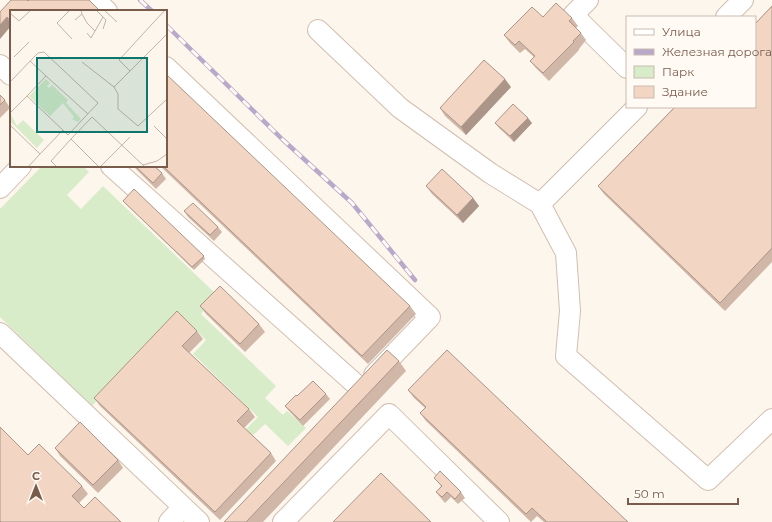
<svg xmlns="http://www.w3.org/2000/svg" width="772" height="522" viewBox="0 0 772 522" font-family="Montserrat,sans-serif">
<style>
.green{fill:#d8ecc9}
.lines{fill:none;stroke-linecap:round;stroke-linejoin:round}
.minor-casing{stroke:#d1beb0;stroke-width:22}
.minor{stroke:#fff;stroke-width:20}
.rail-casing{stroke:#b9a8c9;stroke-width:4.5}
.rail{stroke:#fffaf3;stroke-width:3;stroke-dasharray:9;stroke-linecap:butt}
.wall{fill:#d1b7a8}
.shaded-wall{fill:#aa9588}
.building{fill:#f3d5c3;stroke:#aa9588}
.inset-road{fill:none;stroke:#c5b3a7;stroke-width:1}
.view{fill:#0f766e;fill-opacity:0.15;stroke:#0f766e;stroke-width:2}
.inset-edge{fill:none;stroke:#7a5c4d;stroke-width:2}
</style>
<rect width="100%" height="100%" fill="#fdf6ec"/>
<!-- green -->
<path class="green" d="M42,166H83L89,172L67,195L81,209L103,186L218,296L201,314L276,386L265,398L283,415L287,411L306,428L288,446L265,424L252,436L246,429L258,417L193,354L206,340L181,315L92,406L0,317V209Z"/>
<g class="lines">
<!-- minor casing -->
<g class="minor-casing">
<g id="minor">
<path d="M95,0L107,11"/>
<path d="M588,0L573,15L627,68"/>
<path d="M726,17L743,0"/>
<path d="M318,30L400,108L490,173L540,204L566,253L570,311L566,356L708,480L772,419"/>
<path d="M0,65L11,75"/>
<path d="M166,67L430,317L374,375"/>
<path d="M111,166L361,389"/>
<path d="M0,188L21,166"/>
<path d="M540,204L637,107"/>
<path d="M0,333L199,522"/>
<path d="M169,522L183,507"/>
<path d="M283,522L389,414L499,522"/>
</g>
</g>
<!-- minor -->
<use href="#minor" class="minor"/>
<!-- rail casing -->
<g class="rail-casing">
<g id="rail">
<path d="M140,0L152,11"/>
<path d="M166,25L282,139L352,203L415,280"/>
</g>
</g>
<!-- rail -->
<use href="#rail" class="rail"/>
</g>
<!-- wall -->
<g class="wall">
<path d="M772,6V262L725,311L604,194L598,186Z"/>
<path d="M543,17L572,18L578,26L576,28L581,33L586,40L579,49V50L549,81L536,68L530,61L534,57L525,49L520,53L510,43L504,35Z"/>
<path d="M511,87L466,135L445,116L440,108Z"/>
<path d="M0,95L5,100L10,108L0,118Z"/>
<path d="M495,123H532L514,142L499,128Z"/>
<path d="M133,166H154L162,173L166,179L156,189Z"/>
<path d="M160,166H166L410,306L416,314L368,364Z"/>
<path d="M426,186L473,198L479,206L463,223L432,194Z"/>
<path d="M123,201L204,256L205,259L194,270L125,203Z"/>
<path d="M184,211L218,227L222,232L214,241L188,217Z"/>
<path d="M200,306L259,324L265,332L245,352L206,314Z"/>
<path d="M197,331L203,339L189,353L249,409L255,417L244,428L271,453L276,461L220,520L100,406L94,398Z"/>
<path d="M399,361L406,371L263,522H224Z"/>
<path d="M408,390L628,522H544L537,516L531,522L426,421L420,413L425,408L414,398Z"/>
<path d="M326,394L330,399L303,426L289,411L285,406Z"/>
<path d="M0,427L28,455L82,486L88,494L79,503L84,508L121,522H0Z"/>
<path d="M55,448L118,460L123,468L98,493L60,456Z"/>
<path d="M434,478L461,492L465,498L458,504L451,497L445,503L440,497L436,492L441,486Z"/>
</g>
<!-- shaded-wall -->
<g class="shaded-wall">
<path d="M7,17L11,23V26L0,39V25Z"/>
<path d="M505,79L511,87L466,135L461,127Z"/>
<path d="M528,118L532,123L514,142L510,136Z"/>
<path d="M473,198L479,206L463,223L457,215Z"/>
</g>
<!-- building -->
<g class="building">
<path d="M11,0H27L28,1L29,0H89L100,11H11V21L7,17L0,25V12Z"/>
<path d="M556,3L572,18L569,21L581,33L573,41L574,42L543,73L530,61L535,56L519,41L515,45L504,35L532,7L543,17Z"/>
<path d="M772,6V248L720,303L598,186L675,107H755V24Z"/>
<path d="M484,60L505,79L461,127L440,108Z"/>
<path d="M166,74L410,306L362,356L163,166H166Z"/>
<path d="M0,95L5,100L0,105Z"/>
<path d="M513,104L528,118L510,136L495,123Z"/>
<path d="M135,166H154L162,173L153,183Z"/>
<path d="M442,169L473,198L457,215L426,186Z"/>
<path d="M134,189L204,256L192,267L123,201Z"/>
<path d="M193,203L218,227L210,235L184,211Z"/>
<path d="M220,286L259,324L240,344L200,306Z"/>
<path d="M177,311L197,331L182,346L249,409L237,421L271,453L215,512L94,398Z"/>
<path d="M387,350L399,361L246,522H224Z"/>
<path d="M447,350L628,522H547L532,508L526,514L420,413L426,407L408,390Z"/>
<path d="M313,381L326,394L300,420L285,406L296,395L297,396Z"/>
<path d="M80,422L118,460L93,485L55,448Z"/>
<path d="M0,427L28,455L39,444L82,486L72,496L84,508L95,497L121,522H1L0,521Z"/>
<path d="M440,471L461,492L455,499L447,492L442,497L436,492L442,486L434,478Z"/>
<path d="M381,473L431,522H333Z"/>
</g>
<!-- overview -->
<g transform="translate(10 10)">
<rect width="157" height="157" fill="#fdf6ec"/>
<path d="M36,69L40,73L37,76L39,78L42,75L58,90L56,93L71,109L68,112L62,109L64,107L53,93L40,106L19,86ZM1,105L7,116L13,110L34,130L27,138L0,111Z" fill="#d8ecc9"/>
<path class="inset-road" d="M60,0L47,13L62,29M94,0L107,12M0,3L9,11L21,0M72,4L77,13L85,21L81,28L77,23M65,10L72,4L71,0M93,19L96,10L93,7M85,21L93,7L86,0M4,47L19,32M72,52L104,77L108,84V99L128,116L157,89M120,61L109,50L155,0M36,66L78,104M0,72L28,43L34,42L88,93L58,125L17,86L0,103M104,77L157,24M17,86L36,66L20,51M0,115L30,144L53,120M144,116L157,129M61,129L82,107L135,157M133,155L147,151L157,144M18,157L30,144M47,157L41,151L61,129L89,157M90,157L120,127"/>
<path class="view" d="M27,48H137V122H27Z"/>
<rect width="157" height="157" class="inset-edge"/>
</g>
<!-- legend -->
<rect x="626" y="16" width="130" height="92" fill="#fffaf3" stroke="#cabbb1"/>
<rect x="634" y="29" width="20" height="6" fill="#ffffff" stroke="#cabbb1"/>
<text x="662" y="36" font-size="12" fill="#7a5c4d">Улица</text>
<rect x="634" y="49" width="20" height="6" fill="#b9a8c9" stroke="#cabbb1"/>
<text x="662" y="56" font-size="12" fill="#7a5c4d">Железная дорога</text>
<rect x="634" y="66" width="20" height="12" fill="#d8ecc9" stroke="#cabbb1"/>
<text x="662" y="76" font-size="12" fill="#7a5c4d">Парк</text>
<rect x="634" y="86" width="20" height="12" fill="#f3d5c3" stroke="#cabbb1"/>
<text x="662" y="96" font-size="12" fill="#7a5c4d">Здание</text>
<!-- north arrow -->
<g transform="translate(36 486)" stroke="#fffaf3" stroke-width="3" paint-order="stroke">
<path d="M0-3L7 15L0 10L-7 15Z" fill="#7a5c4d"/>
<text y="-6" font-size="11" font-weight="bold" text-anchor="middle" fill="#7a5c4d">С</text>
</g>
<!-- scale -->
<path d="M628 498v6h110v-6" fill="none" stroke="#7a5c4d" stroke-width="2"/>
<text x="634" y="498" font-size="12" fill="#7a5c4d" stroke="#fffaf3" stroke-width="3" paint-order="stroke">50 m</text>
</svg>
